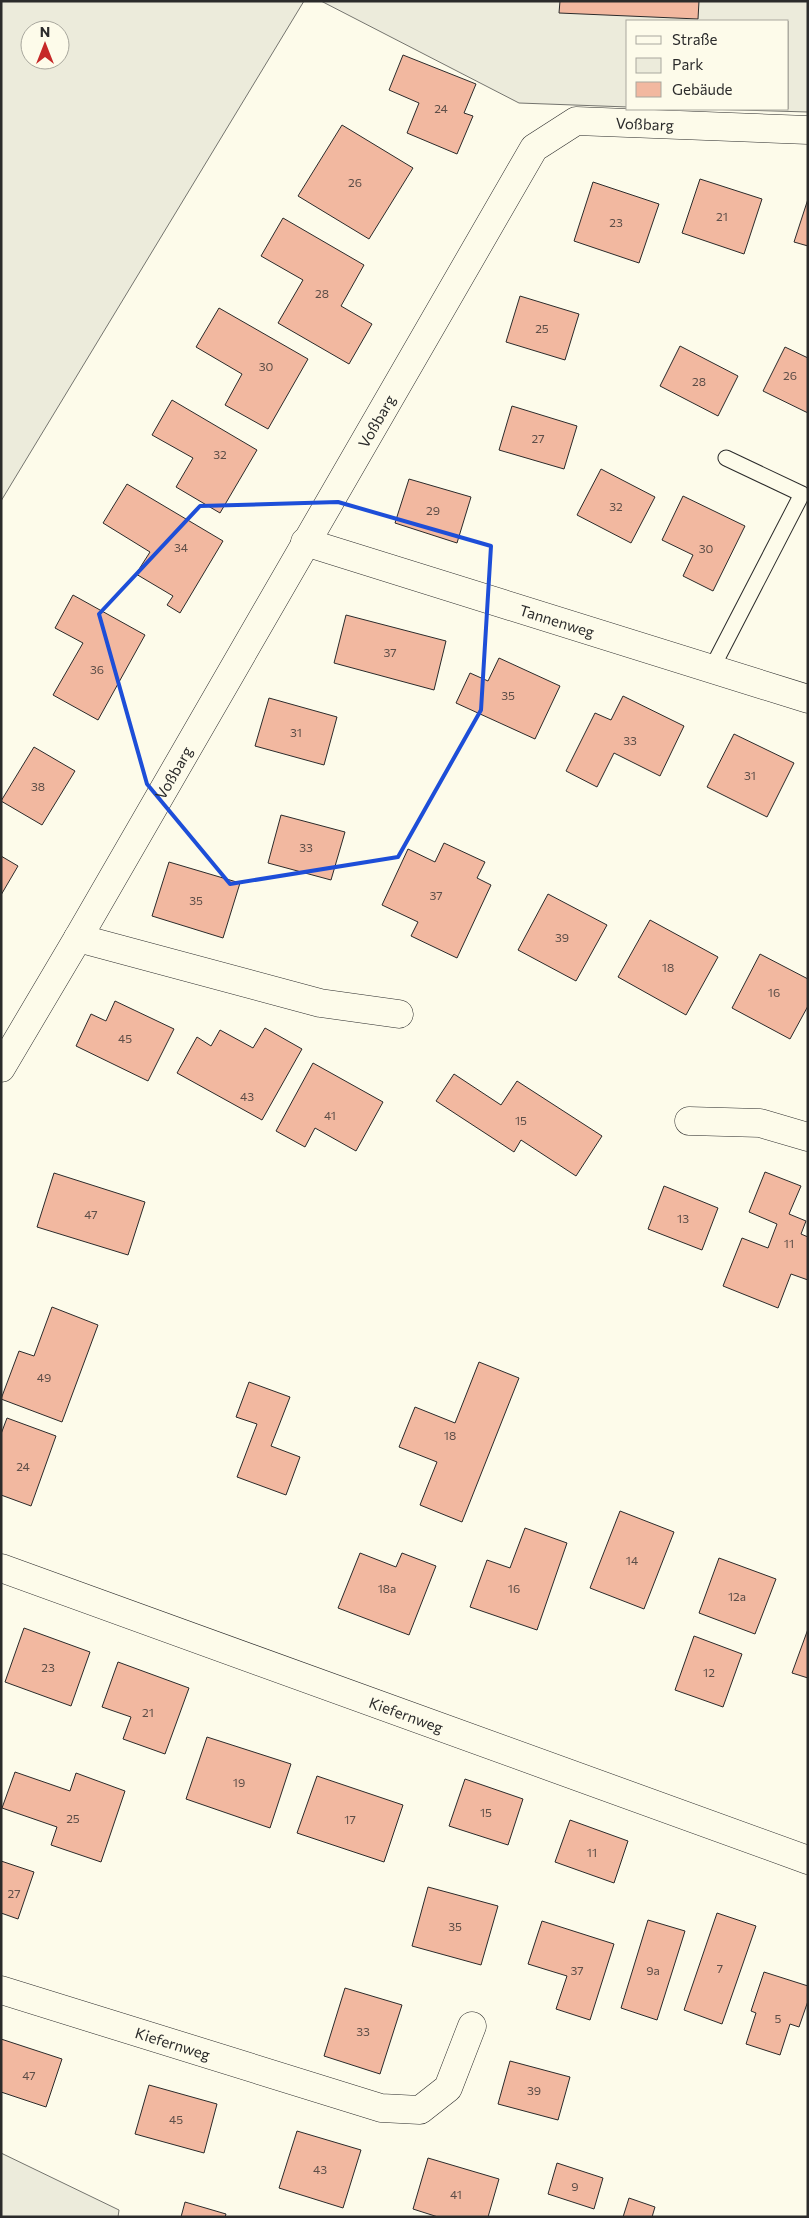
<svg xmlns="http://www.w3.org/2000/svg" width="809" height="2218" viewBox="0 0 809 2218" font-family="Commissioner,sans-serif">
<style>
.green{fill:#ecebdb;stroke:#74746e;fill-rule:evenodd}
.building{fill:#f2b8a0;stroke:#2b2b2b}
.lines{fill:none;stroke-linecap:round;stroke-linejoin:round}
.lane-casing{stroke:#2b2b2b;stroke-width:17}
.street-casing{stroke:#2b2b2b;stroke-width:29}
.lane{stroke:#fdfbea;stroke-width:15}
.street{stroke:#fdfbea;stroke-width:28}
.marked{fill:none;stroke:#1d4ed8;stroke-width:4;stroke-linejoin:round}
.labels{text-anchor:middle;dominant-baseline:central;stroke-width:4;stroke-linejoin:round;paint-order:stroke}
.number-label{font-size:12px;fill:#5d4e48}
.street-label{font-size:15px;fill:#2b2b2b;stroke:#fdfbea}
</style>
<rect width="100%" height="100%" fill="#fdfbea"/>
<!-- green -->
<g class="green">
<path d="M1,1H304L1,501ZM30,30H60V60H30Z"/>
<path d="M321,1H808V112L705,109H788V21H628V107L519,103Z"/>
<path d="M1,2153L119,2210L118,2217H1Z"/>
</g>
<!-- building -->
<g class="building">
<path d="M560,1H699L698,19L559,13Z"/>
<path d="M403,55L476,84L464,113L473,116L457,154L407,133L419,103L389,90Z"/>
<path d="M342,125L413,168L369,239L298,196Z"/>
<path d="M700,179L762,199L744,254L682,233Z"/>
<path d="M593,182L659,204L639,263L574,241Z"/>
<path d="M808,199V246L794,242Z"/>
<path d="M283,218L364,265L341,306L372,324L349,364L278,323L303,280L261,256Z"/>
<path d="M520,296L579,314L565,360L506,342Z"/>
<path d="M219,308L308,359L268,429L225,405L242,374L196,347Z"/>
<path d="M680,346L738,376L718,416L660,386Z"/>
<path d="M785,347L808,358V413L763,391Z"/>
<path d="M172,400L257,450L220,513L176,487L193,458L152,435Z"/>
<path d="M512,406L577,426L564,469L499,450Z"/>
<path d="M601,469L655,497L631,543L577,515Z"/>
<path d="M409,479L471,497L457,543L395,523Z"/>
<path d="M127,484L223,541L180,613L167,605L173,596L136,574L150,552L103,523Z"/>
<path d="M683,496L745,526L713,591L683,576L693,555L662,540Z"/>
<path d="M73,595L145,635L98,720L53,695L83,643L55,628Z"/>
<path d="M346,615L446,641L434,690L334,663Z"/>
<path d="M499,658L560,686L535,739L456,703L470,673L488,681Z"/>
<path d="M623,696L684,726L660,776L614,753L597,787L566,771L595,713L611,720Z"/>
<path d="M269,698L337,717L324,765L255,746Z"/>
<path d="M734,734L794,763L767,817L707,787Z"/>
<path d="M34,747L75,771L42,825L1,801Z"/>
<path d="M281,815L345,832L331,880L268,863Z"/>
<path d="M444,843L485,862L477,878L491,885L457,958L411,936L418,922L382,905L408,849L435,862Z"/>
<path d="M1,856L18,866L1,895Z"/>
<path d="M169,862L240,883L223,938L152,916Z"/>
<path d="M548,894L607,925L576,981L518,950Z"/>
<path d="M650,920L718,957L686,1015L618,977Z"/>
<path d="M760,954L808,979V1006L790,1039L732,1008Z"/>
<path d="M115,1001L174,1029L148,1081L76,1046L91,1014L106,1021Z"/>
<path d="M265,1028L302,1049L262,1120L177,1073L197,1037L211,1046L220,1030L253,1048Z"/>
<path d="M313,1063L383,1102L356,1151L315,1128L305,1147L276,1131Z"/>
<path d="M454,1074L501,1105L517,1081L602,1136L576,1176L521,1140L514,1152L436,1101Z"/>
<path d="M765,1172L801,1186L789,1214L806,1221L801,1234L808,1237V1280L791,1274L778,1308L723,1286L742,1238L768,1248L777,1224L749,1212Z"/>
<path d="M54,1173L145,1202L128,1255L37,1227Z"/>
<path d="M664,1186L718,1208L702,1250L648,1229Z"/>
<path d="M52,1307L98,1325L62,1422L1,1399L19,1351L34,1356Z"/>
<path d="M479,1362L519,1378L462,1522L420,1505L437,1462L399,1447L415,1407L455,1423Z"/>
<path d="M249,1382L290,1397L271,1446L300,1457L286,1495L237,1477L257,1424L236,1417Z"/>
<path d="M7,1418L56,1436L31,1506L1,1495V1434Z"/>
<path d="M620,1511L674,1532L644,1609L590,1588Z"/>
<path d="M525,1528L567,1543L537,1630L470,1607L487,1560L510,1568Z"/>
<path d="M360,1553L396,1567L402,1553L436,1566L409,1635L338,1608Z"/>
<path d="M719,1558L776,1579L755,1634L699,1613Z"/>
<path d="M24,1628L90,1652L71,1706L5,1682Z"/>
<path d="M808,1629V1678L792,1673Z"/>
<path d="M694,1636L742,1654L723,1707L675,1690Z"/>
<path d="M118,1662L189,1688L165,1754L123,1739L131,1717L102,1707Z"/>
<path d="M207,1737L291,1764L270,1828L186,1799Z"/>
<path d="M15,1772L70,1791L76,1773L125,1791L101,1862L51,1845L57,1827L2,1808Z"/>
<path d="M317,1776L403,1805L384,1862L297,1833Z"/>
<path d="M465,1779L523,1799L508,1845L449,1826Z"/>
<path d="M570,1820L628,1841L614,1883L555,1862Z"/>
<path d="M1,1861L34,1872L18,1919L1,1913Z"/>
<path d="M428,1887L498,1906L481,1965L412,1946Z"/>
<path d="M717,1913L756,1926L722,2024L684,2010Z"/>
<path d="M648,1920L685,1931L657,2020L621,2008Z"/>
<path d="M542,1921L614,1944L590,2020L556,2009L567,1976L528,1964Z"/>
<path d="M764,1972L808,1986V2001L799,2027L790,2024L780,2055L746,2044L756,2013L751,2011Z"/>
<path d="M345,1988L402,2005L380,2074L324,2056Z"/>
<path d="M1,2039L62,2059L46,2107L1,2092Z"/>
<path d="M510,2061L570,2077L558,2120L498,2104Z"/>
<path d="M149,2085L217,2104L204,2153L135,2134Z"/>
<path d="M297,2131L361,2150L343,2208L279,2188Z"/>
<path d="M428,2158L499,2179L488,2217H438L413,2209Z"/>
<path d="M557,2163L603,2178L594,2209L548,2194Z"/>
<path d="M629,2198L655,2207L652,2217H623Z"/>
<path d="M185,2202L226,2214L225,2217H181Z"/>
</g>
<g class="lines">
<!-- lane casing -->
<g class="lane-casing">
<path id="lane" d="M711,670L802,494L726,458"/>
</g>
<!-- street casing -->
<g class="street-casing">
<g id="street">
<path id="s1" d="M305,542L808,699"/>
<path d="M78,938L320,1003L399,1014"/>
<path id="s2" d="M1,1068L78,938L534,148L576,121L808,130"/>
<path d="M689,1121L760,1123L808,1137"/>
<path id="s3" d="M1,1568L808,1860"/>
<path id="s4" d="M1,1990L381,2108L420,2110L448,2088L472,2026"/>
</g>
</g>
<!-- lane -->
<use href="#lane" class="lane"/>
<!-- street -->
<use href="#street" class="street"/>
</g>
<!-- marked area -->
<path class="marked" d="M338,502L491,546L481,710L398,857L230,884L147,784L99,614L200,506Z"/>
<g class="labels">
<!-- number labels -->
<g class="number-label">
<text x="441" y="108">24</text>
<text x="355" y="182">26</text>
<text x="722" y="216">21</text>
<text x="616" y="222">23</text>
<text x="322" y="293">28</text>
<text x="542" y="328">25</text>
<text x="266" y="366">30</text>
<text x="790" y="375">26</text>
<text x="699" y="381">28</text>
<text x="538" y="438">27</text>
<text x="220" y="454">32</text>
<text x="616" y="506">32</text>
<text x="433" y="510">29</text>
<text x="181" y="547">34</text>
<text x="706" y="548">30</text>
<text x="390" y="652">37</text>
<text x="97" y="669">36</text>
<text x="508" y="695">35</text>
<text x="296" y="732">31</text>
<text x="630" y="740">33</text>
<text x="750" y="775">31</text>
<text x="38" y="786">38</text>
<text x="306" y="847">33</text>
<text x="436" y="895">37</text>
<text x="196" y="900">35</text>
<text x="562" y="937">39</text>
<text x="668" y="967">18</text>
<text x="774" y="992">16</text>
<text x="125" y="1038">45</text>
<text x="247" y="1096">43</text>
<text x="330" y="1115">41</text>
<text x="521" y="1120">15</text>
<text x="91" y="1214">47</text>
<text x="683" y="1218">13</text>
<text x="789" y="1243">11</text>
<text x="44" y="1377">49</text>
<text x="450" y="1435">18</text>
<text x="23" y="1466">24</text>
<text x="632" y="1560">14</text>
<text x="387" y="1588">18a</text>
<text x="514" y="1588">16</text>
<text x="737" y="1596">12a</text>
<text x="48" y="1667">23</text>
<text x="709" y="1672">12</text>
<text x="148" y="1712">21</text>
<text x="239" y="1782">19</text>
<text x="486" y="1812">15</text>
<text x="73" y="1818">25</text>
<text x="350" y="1819">17</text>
<text x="592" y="1852">11</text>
<text x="14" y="1893">27</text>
<text x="455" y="1926">35</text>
<text x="720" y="1968">7</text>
<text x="577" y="1970">37</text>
<text x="653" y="1970">9a</text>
<text x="778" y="2018">5</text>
<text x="363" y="2031">33</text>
<text x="29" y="2075">47</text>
<text x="534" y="2090">39</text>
<text x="176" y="2119">45</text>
<text x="320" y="2169">43</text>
<text x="575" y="2186">9</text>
<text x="456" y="2194">41</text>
</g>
<!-- street labels -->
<g class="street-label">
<text stroke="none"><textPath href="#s2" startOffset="1182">Voßbarg</textPath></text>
<text stroke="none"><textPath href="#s2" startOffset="748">Voßbarg</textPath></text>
<text stroke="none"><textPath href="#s1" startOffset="264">Tannenweg</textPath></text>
<text stroke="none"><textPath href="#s2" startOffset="342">Voßbarg</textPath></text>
<text stroke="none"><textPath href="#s3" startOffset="431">Kiefernweg</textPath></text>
<text stroke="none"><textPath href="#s4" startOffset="180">Kiefernweg</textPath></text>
</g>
</g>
<!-- border -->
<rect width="809" height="2218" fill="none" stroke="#2b2b2b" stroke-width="5"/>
<!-- legend -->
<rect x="626" y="20" width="162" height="90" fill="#fdfbea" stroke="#a9a89e"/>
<rect x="636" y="36" width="25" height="8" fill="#fdfbea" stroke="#a9a89e"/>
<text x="672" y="45" font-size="15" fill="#2b2b2b">Straße</text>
<rect x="636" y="58" width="25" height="15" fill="#ecebdb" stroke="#a9a89e"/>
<text x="672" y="70" font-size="15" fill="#2b2b2b">Park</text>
<rect x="636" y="82" width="25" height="15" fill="#f2b8a0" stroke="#a9a89e"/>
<text x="672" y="95" font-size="15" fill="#2b2b2b">Gebäude</text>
<!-- north arrow -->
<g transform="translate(45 45)"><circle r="24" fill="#fdfbea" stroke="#a9a89e"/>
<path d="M0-4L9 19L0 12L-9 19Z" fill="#c62828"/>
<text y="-8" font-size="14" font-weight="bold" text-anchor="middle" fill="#2b2b2b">N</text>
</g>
</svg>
